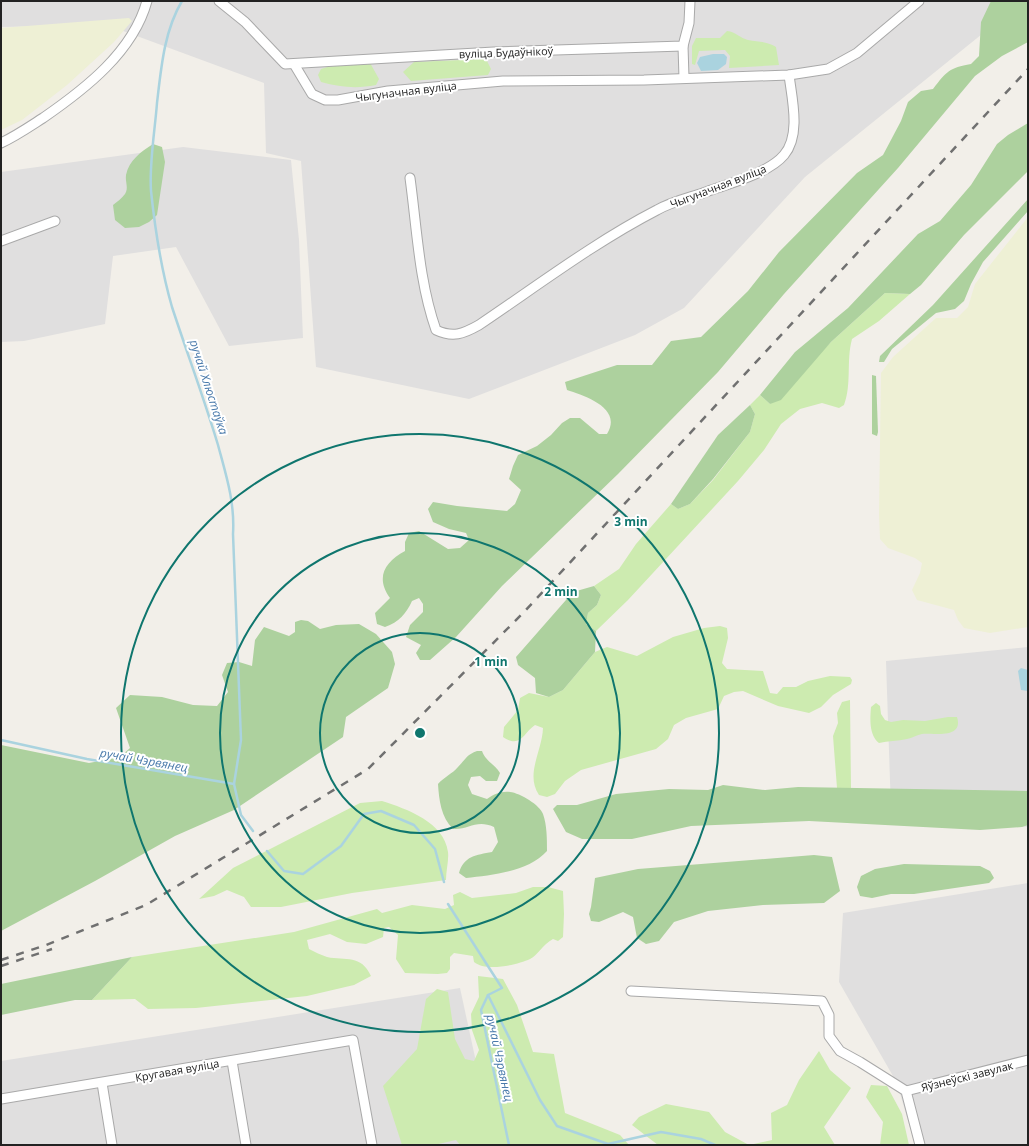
<svg xmlns="http://www.w3.org/2000/svg" width="1029" height="1146" viewBox="0 0 1029 1146" font-family="'Open Sans',sans-serif">
<style>
.residential{fill:#e0dfdf}
.farmland{fill:#eef0d5}
.grass{fill:#cdebb0}
.forest{fill:#add19e}
.water{fill:#aad3df}
.lines{fill:none;stroke-linecap:round;stroke-linejoin:round}
.stream{stroke:#aad3df;stroke-width:2.5}
.minor-casing{stroke:#a9a9a9;stroke-width:11}
.minor{stroke:#fff;stroke-width:9}
.rail{stroke:#707070;stroke-width:2.5;stroke-dasharray:8 8;stroke-linecap:butt}
.ring{fill:none;stroke:#0f766e;stroke-width:2}
.labels{text-anchor:middle;dominant-baseline:central;stroke-width:4;stroke-linejoin:round;paint-order:stroke}
.street-label{font-size:11px;fill:#222;stroke:#fff}
.water-label{font-size:12px;font-style:italic;fill:#4a7aab;stroke:#fff}
.centre{fill:#0f766e;stroke:#fff;stroke-width:2}
.ring-label{font-size:12px;text-anchor:middle;font-weight:bold;fill:#0f766e;stroke:#fff;stroke-width:4;stroke-linejoin:round;paint-order:stroke}
</style>
<rect width="100%" height="100%" fill="#f2efe9"/>
<!-- residential -->
<g class="residential">
<path d="M1,1H1023L805,177L684,308L635,335L469,399L316,367L301,161L266,153L264,83L107,25L1,27Z"/>
<path d="M183,147L291,160L299,240L303,338L229,346L176,247L113,256L105,324L24,341L1,342V172Z"/>
<path d="M1028,647V827L891,810L886,661Z"/>
<path d="M1028,883V1145H915L897,1083L839,982L843,913Z"/>
<path d="M460,988L494,1145H1V1061Z"/>
</g>
<!-- farmland -->
<g class="farmland">
<path d="M129,18L132,21L114,42L67,85L22,120L1,130V28Z"/>
<path d="M1028,217V627L990,633L964,628L958,620L954,610L917,600L912,590L920,573L922,563L915,558L888,548L880,539L879,514L881,373L893,357L936,318H957L968,307L975,284Z"/>
</g>
<!-- grass -->
<g class="grass">
<path d="M727,31C736,32 740,38 748,40C759,42 767,41 776,47L779,65L729,68L730,56L725,50L699,51L695,65L692,64V46L696,38H720Z"/>
<path d="M486,59L491,69L488,75L411,81L403,72L414,62Z"/>
<path d="M369,61L379,79L376,85C356,89 340,87 321,82L318,75L321,69L337,64Z"/>
<path d="M885,293L910,294L879,321L852,339C846,361 852,384 844,405L839,408L822,403L800,409L781,424L764,450L738,481L628,600L596,631L586,624L588,613L597,605L601,595L594,586L619,569L636,544L671,504L678,509L690,504L713,480L750,432L755,414L750,405L760,395L770,404L831,342Z"/>
<path d="M720,626L727,628L728,638L722,663L727,669L763,671L770,693L777,694L783,687H796L808,681L830,676L850,677L852,680L851,684L833,695L821,707L809,713L778,706L743,691L734,692L724,696L718,709L686,718L674,725L668,739L656,749L581,770L565,781L555,794L547,797L539,795C525,774 542,752 543,728L535,725C523,733 521,749 503,737L504,727L518,710L520,698L529,693L549,697L563,690L595,652L607,647L637,656L673,637L704,628Z"/>
<path d="M850,700L851,788H837L833,736L838,723L837,713L842,702Z"/>
<path d="M876,703L880,706L881,714L885,720L891,722L903,720L925,721L948,717H957C964,739 934,733 922,734C917,735 912,738 907,739C898,741 888,741 879,743C869,735 870,719 871,707Z"/>
<path d="M382,801C407,809 444,822 448,852C449,860 446,871 446,880L352,893L281,907H251L244,897L227,890L214,896L199,899L233,868L360,803Z"/>
<path d="M533,887H548L563,891L564,914L563,937L558,941L553,939C542,945 537,956 530,959C517,965 486,972 474,962L473,956L454,953L450,957V969L447,973L438,974L405,973L396,959L398,935L389,927L384,928L383,937L366,944L347,942L330,934L307,940L309,949C315,952 321,955 327,957C346,961 361,954 371,976L354,985L307,996L196,1008L148,1009L135,999L92,1000L132,957L294,932L377,909L382,913L412,905L445,909L454,905L453,895L460,892L472,898L516,893Z"/>
<path d="M478,976L503,979L517,1005L533,1052L554,1054L565,1113L620,1135L629,1145H460L456,1140L434,1145H402L383,1086L417,1049L426,999L437,989L448,992L455,1039L465,1059L474,1061L479,1050L472,1030L471,1014L479,997Z"/>
<path d="M819,1051L830,1070L851,1088L824,1127L835,1145H749L772,1140L771,1113L787,1105L799,1080Z"/>
<path d="M871,1085L887,1086L902,1114L909,1145H880L883,1122L866,1097Z"/>
<path d="M666,1104L709,1112L725,1132L749,1145H658L632,1125L639,1117Z"/>
</g>
<!-- forest -->
<g class="forest">
<path d="M991,1H1028V42L1002,56L975,76L898,168L784,294L718,372L618,474L502,586L456,637L430,660H420L416,653L421,645L406,637L410,625L423,612V604L419,598L412,601C406,614 399,622 385,627L377,624L375,613L390,598C375,577 385,562 405,551V542L409,533L419,531L448,549L460,548L469,540L466,533L449,529L433,522L428,509L433,502L457,506L507,511L515,504L521,490L509,479L513,466L518,455L537,446L551,435L562,423L570,418H580L599,434H607C623,408 585,396 567,390L565,382L617,365H652L671,341L701,337L748,291L779,252L857,173L883,155L901,121L908,102L921,91L933,89C947,71 949,68 971,64L979,56L981,22Z"/>
<path d="M1028,123V171L964,235L921,285L910,294L885,293L831,342L781,400L770,404L760,395L795,352L848,308L918,234L940,221L971,185L997,144L1008,135Z"/>
<path d="M153,144L162,147L165,162L157,215L149,222L139,227L125,228L115,220L113,205C117,202 122,198 125,194C129,188 125,182 126,175C129,160 141,152 153,144Z"/>
<path d="M1028,199V211L983,262L971,284L964,301L955,309L936,313L892,349L884,362H879L880,356L933,305Z"/>
<path d="M872,375L876,376L878,432L877,436L872,434Z"/>
<path d="M750,405L755,414L750,432L713,479L690,504L678,509L671,504L718,435Z"/>
<path d="M594,586L601,595L597,605L588,613L586,624L596,631L595,652L563,690L549,697L536,693L535,678L518,665L516,657L573,592Z"/>
<path d="M301,620L308,621L320,629L336,625L359,624L376,634L392,652L395,664L388,688L346,717L343,737L234,810L175,836L95,881L1,931V745L89,763L120,757L130,748L116,708L130,695L162,697L193,705L217,706L228,692L222,675L227,663L239,662L252,666L255,640L264,627L289,636L295,632V622Z"/>
<path d="M477,751H482C486,762 495,764 500,773L497,781H486L480,776L471,777L468,785L472,794L487,799C494,794 501,791 510,792C520,793 540,805 543,814C547,825 547,839 547,851C528,872 492,875 466,878L459,873C464,856 476,855 492,852L498,842L494,827C476,819 469,830 453,829C441,817 439,800 438,784C444,777 452,774 458,767C466,759 466,755 477,751Z"/>
<path d="M723,785L765,790L798,787L1028,791V825L1022,827L980,830L809,821L691,826L632,839H582L566,832L553,809L557,805H577L616,794L669,789L708,790Z"/>
<path d="M814,855L832,857L840,891L824,903L763,905L708,911L674,922L659,941L646,944L637,938L633,917L623,912L599,922L591,921L589,914L591,907L595,878L638,869Z"/>
<path d="M904,864L980,866L990,871L994,878L989,883L914,894H891L872,898L860,896L857,887L861,876L875,869Z"/>
<path d="M132,957L92,1000H75L1,1015V984Z"/>
</g>
<!-- water -->
<g class="water">
<path d="M713,54H724L727,57L726,64L718,70L701,71L697,63L700,57Z"/>
<path d="M1021,668L1028,670V691L1021,690L1018,671Z"/>
</g>
<g class="lines">
<!-- stream -->
<g class="stream">
<path d="M182,1C164,31 161,69 157,103C155,130 149,164 151,191C155,229 161,269 172,307C187,353 204,398 218,445C226,475 235,502 233,534L241,740L234,784"/>
<path d="M1,740L87,759L234,784L241,815L253,831"/>
<path d="M267,851L284,871L303,874L341,846L364,814L381,811L414,825L435,849L444,882"/>
<path d="M448,904L502,988L488,995L481,1010L509,1145"/>
<path d="M488,995L540,1100L557,1126L608,1144L661,1132L701,1139L715,1145"/>
</g>
<!-- minor casing -->
<g class="minor-casing">
<g id="minor">
<path d="M219,1L245,22L285,64L494,52L683,46L689,23L690,1"/>
<path d="M683,46L684,78"/>
<path d="M294,64L312,94L325,100H338L388,91L503,81L644,80L789,75L828,69L857,53L919,1"/>
<path d="M1,143C16,136 29,127 43,118C85,89 133,52 147,1"/>
<path d="M410,178C417,229 419,282 436,330C453,338 463,334 479,325C537,286 595,242 657,210C671,202 688,198 703,193C727,184 768,174 784,155C801,135 792,99 789,75"/>
<path d="M1,241L55,221"/>
<path d="M631,991L822,1001L829,1015V1036L840,1051L860,1062L906,1091L920,1145"/>
<path d="M232,1061L246,1145"/>
<path d="M102,1083L112,1145"/>
<path d="M906,1091L1028,1060"/>
<path d="M1,1099L353,1040L372,1145"/>
</g>
</g>
<!-- minor -->
<use href="#minor" class="minor"/>
<!-- rail -->
<g class="rail">
<path d="M1,960L46,945L146,905L368,769L525,611L1028,69"/>
<path d="M1,966L52,949"/>
</g>
</g>
<!-- distance rings -->
<g class="ring">
<circle cx="420" cy="733" r="100"/>
<circle cx="420" cy="733" r="200"/>
<circle cx="420" cy="733" r="299"/>
</g>
<g class="labels">
<!-- street labels -->
<g class="street-label">
<text transform="translate(506 52) rotate(-2)">вуліца Будаўнікоў</text>
<text transform="translate(406 91) rotate(-7)">Чыгуначная вуліца</text>
<text transform="translate(718 186) rotate(-21)">Чыгуначная вуліца</text>
<text transform="translate(177 1070) rotate(-10)">Кругавая вуліца</text>
<text transform="translate(967 1076) rotate(-14)">Яўзнеўскі завулак</text>
</g>
<!-- water labels -->
<g class="water-label">
<text transform="translate(209 387) rotate(72)">ручай Хлюстаўка</text>
<text transform="translate(144 760) rotate(10)">ручай Чэрвянец</text>
<text transform="translate(500 1058) rotate(78)">ручай Чэрвянец</text>
</g>
</g>
<circle cx="420" cy="733" r="6" class="centre"/>
<g class="ring-label">
<text x="631" y="526">3 min</text>
<text x="561" y="596">2 min</text>
<text x="491" y="666">1 min</text>
</g>
<!-- border -->
<rect width="1029" height="1146" fill="none" stroke="#222222" stroke-width="4"/>
</svg>
